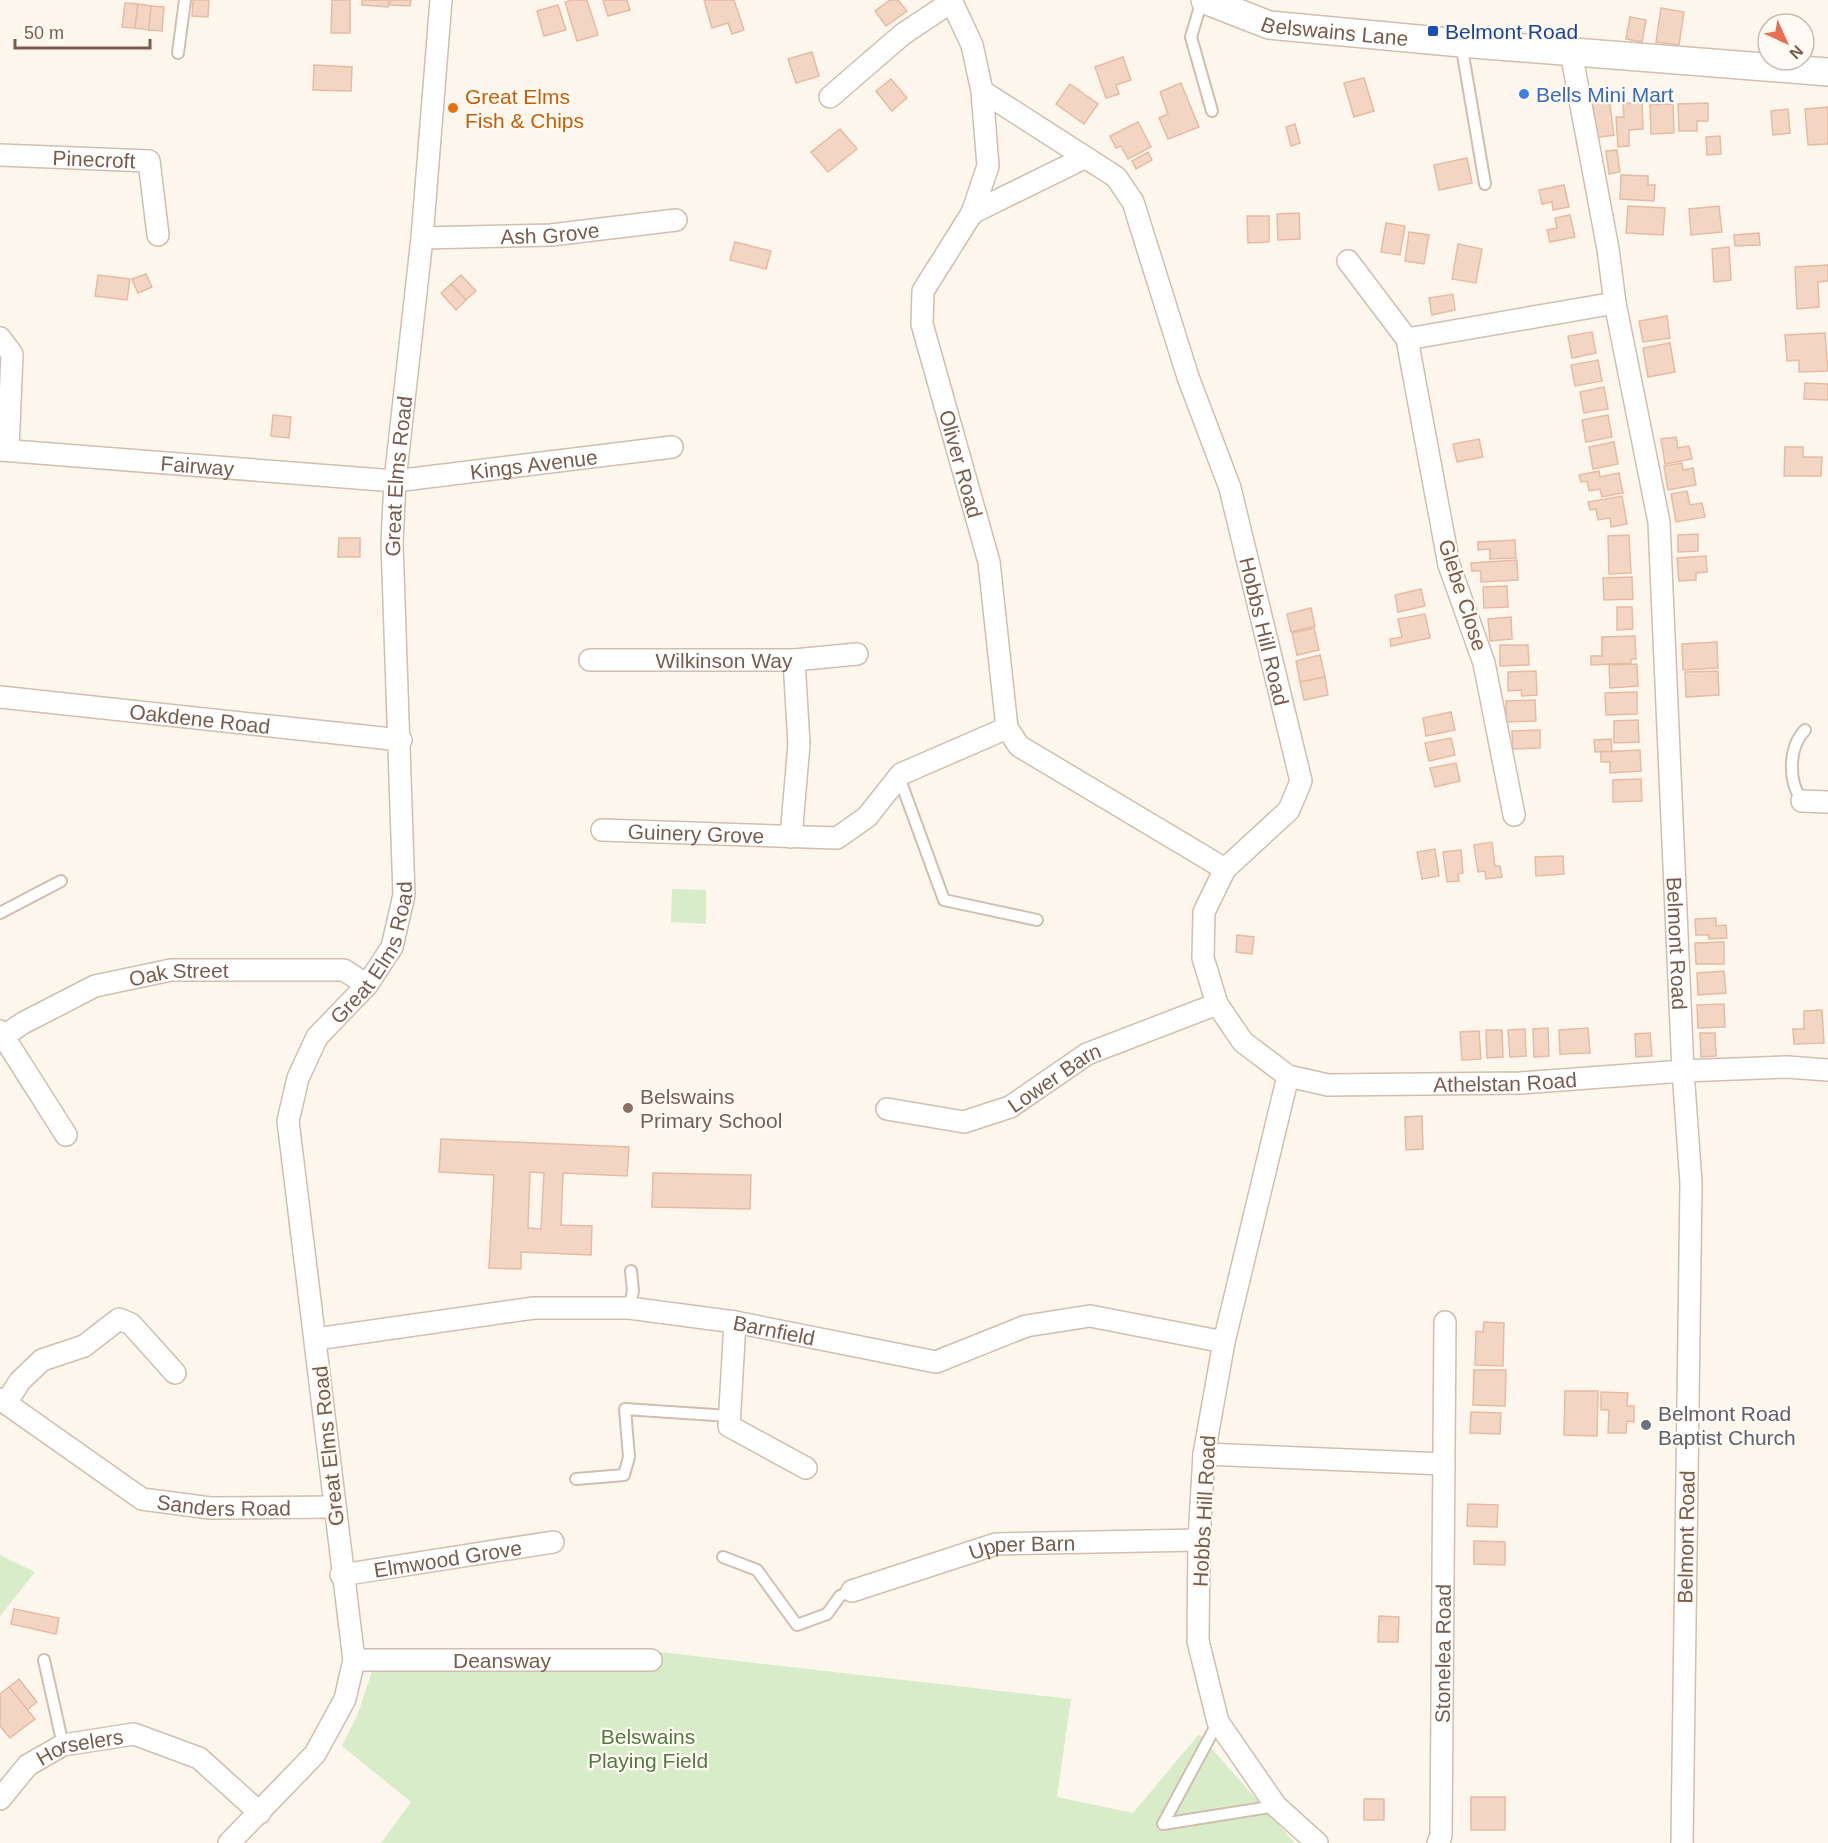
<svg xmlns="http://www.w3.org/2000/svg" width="1828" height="1843" viewBox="0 0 1828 1843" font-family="Arial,sans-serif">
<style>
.green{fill:#d8ecc9}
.building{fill:#f3d5c3;stroke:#e6bba3;stroke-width:1.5;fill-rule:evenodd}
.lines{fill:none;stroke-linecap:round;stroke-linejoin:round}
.service-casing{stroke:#d1beb0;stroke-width:14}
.minor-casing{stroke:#d1beb0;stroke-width:24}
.tertiary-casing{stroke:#d1beb0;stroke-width:30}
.service{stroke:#fff;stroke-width:10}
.minor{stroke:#fff;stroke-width:21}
.tertiary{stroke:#fff;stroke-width:27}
.transit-dot{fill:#1a4fb4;stroke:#fffaf3;stroke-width:2}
.shop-dot{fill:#3f7fe0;stroke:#fffaf3;stroke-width:2}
.food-dot{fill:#e8710a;stroke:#fffaf3;stroke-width:2}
.education-dot{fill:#8d6e63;stroke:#fffaf3;stroke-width:2}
.worship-dot{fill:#6b7280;stroke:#fffaf3;stroke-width:2}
.labels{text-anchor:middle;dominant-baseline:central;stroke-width:4.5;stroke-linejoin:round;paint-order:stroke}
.street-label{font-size:21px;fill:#7a5c4d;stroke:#fffaf3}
.transit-label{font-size:21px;fill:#164399;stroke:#fffaf3;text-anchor:start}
.shop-label{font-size:21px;fill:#366cbe;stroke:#fffaf3;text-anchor:start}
.food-label{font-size:21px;fill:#c56008;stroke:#fffaf3;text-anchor:start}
.education-label{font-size:21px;fill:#785e54;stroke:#fffaf3;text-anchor:start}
.worship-label{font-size:21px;fill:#5b616d;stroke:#fffaf3;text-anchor:start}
.park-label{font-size:21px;fill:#537a41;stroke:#fffaf3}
</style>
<rect width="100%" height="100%" fill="#fdf6ec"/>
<!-- green -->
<g class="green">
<path d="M672,889L706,890V924L671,922Z"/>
<path d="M0,1555L35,1572L0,1616Z"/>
<path d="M660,1652L1071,1699L1057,1797L1133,1813L1199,1734L1295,1843H381L411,1802L342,1746L357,1716L373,1668Z"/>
</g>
<!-- building -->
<g class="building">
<path d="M193,0H209L208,17L192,16Z"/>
<path d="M332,0H350V33H331Z"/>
<path d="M362,0H389L388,7L362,5Z"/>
<path d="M390,0H411L410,6L390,5Z"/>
<path d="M572,0H587L598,35L577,41L565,2Z"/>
<path d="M603,0H627L630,10L608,16Z"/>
<path d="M704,0H734L744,30L732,34L728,23L712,28Z"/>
<path d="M890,0H898L907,11L886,26L875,11Z"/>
<path d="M125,3L138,4L135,28L122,27Z"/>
<path d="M138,4L151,6L149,30L135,28Z"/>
<path d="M558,5L566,30L544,36L537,11Z"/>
<path d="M151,6L164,7L162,31L149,30Z"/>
<path d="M1661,8L1684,12L1679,45L1656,42Z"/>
<path d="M1630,17L1646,20L1642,42L1626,39Z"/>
<path d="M812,52L819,76L796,83L788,59Z"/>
<path d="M1123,57L1131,80L1116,85L1119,94L1106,98L1095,67Z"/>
<path d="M314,65L352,67L351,91L313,90Z"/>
<path d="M1364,78L1374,111L1354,117L1344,83Z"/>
<path d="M891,79L907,98L892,111L876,91Z"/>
<path d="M1181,83L1199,127L1168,139L1159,118L1168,114L1160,92Z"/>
<path d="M1070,84L1098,104L1084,124L1056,104Z"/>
<path d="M1608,91L1614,135L1594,138L1589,93Z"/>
<path d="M1623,103H1642L1643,129L1629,130V146L1618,147L1616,117H1624Z"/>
<path d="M1708,103V121H1697V131H1679L1678,104Z"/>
<path d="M1673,104L1674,133L1651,134L1650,105Z"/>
<path d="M1828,107V144L1808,145L1805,109Z"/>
<path d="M1788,109L1790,133L1773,135L1771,111Z"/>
<path d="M1138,122L1151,147L1128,159L1121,146L1116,148L1110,136Z"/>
<path d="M1295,124L1300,143L1291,146L1286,127Z"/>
<path d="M840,129L857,149L828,172L811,152Z"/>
<path d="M1720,136L1721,154L1707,155L1706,137Z"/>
<path d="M1617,150L1620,172L1609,174L1606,151Z"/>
<path d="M1148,152L1152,160L1136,169L1132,161Z"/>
<path d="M1467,158L1472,183L1439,190L1434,165Z"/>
<path d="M1621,175L1648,176V185H1655L1654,201L1620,199Z"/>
<path d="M1564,185L1569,207L1553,210L1552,202L1542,204L1539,190Z"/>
<path d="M1628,206L1665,208L1663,235L1626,233Z"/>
<path d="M1719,206L1722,232L1691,235L1689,209Z"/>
<path d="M1299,213L1300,239L1278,240L1277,214Z"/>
<path d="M1570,215L1575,237L1550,242L1547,230L1557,228L1555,218Z"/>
<path d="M1247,216H1269V242L1248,243Z"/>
<path d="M1386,223L1405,226L1400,255L1381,252Z"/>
<path d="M1409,232L1429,235L1424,264L1405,261Z"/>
<path d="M1759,233L1760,245L1735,246L1734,235Z"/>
<path d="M735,242L771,251L766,269L730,260Z"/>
<path d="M1458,244L1482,249L1476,283L1452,279Z"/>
<path d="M1729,247L1731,280L1714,282L1712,249Z"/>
<path d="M1828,265V281L1818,282L1819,307L1797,309L1795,267Z"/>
<path d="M146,274L152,287L138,293L132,279Z"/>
<path d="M98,275L130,279L127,300L95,296Z"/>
<path d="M461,275L476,291L466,300L451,284Z"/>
<path d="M451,284L466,300L456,310L441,293Z"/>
<path d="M1453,294L1455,310L1432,315L1429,298Z"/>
<path d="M1667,316L1670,338L1643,342L1639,321Z"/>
<path d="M1592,332L1596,353L1572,358L1568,336Z"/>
<path d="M1825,333L1828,371L1799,372V360L1787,361L1785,335Z"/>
<path d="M1670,343L1675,372L1648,377L1643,348Z"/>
<path d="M1598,360L1602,381L1575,386L1571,365Z"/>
<path d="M1805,383L1828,384V400L1804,399Z"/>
<path d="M1604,387L1608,409L1584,413L1580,392Z"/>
<path d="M273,415L291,417L289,438L271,436Z"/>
<path d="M1608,415L1612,437L1586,442L1582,420Z"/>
<path d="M1676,437L1678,448L1689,446L1692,459L1665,464L1661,439Z"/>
<path d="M1479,439L1483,457L1457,462L1453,444Z"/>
<path d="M1614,442L1618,464L1593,469L1589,447Z"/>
<path d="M1785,447H1803V457H1822L1821,476H1784Z"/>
<path d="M1682,463L1683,470L1693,468L1696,485L1668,490L1664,466Z"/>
<path d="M1599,471L1600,477L1619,473L1623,493L1602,497L1600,489L1589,491L1587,481L1581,482L1579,475Z"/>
<path d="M1687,491L1690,505L1702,503L1705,517L1676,522L1671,494Z"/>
<path d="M1622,496L1627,524L1611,527L1610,518L1598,520L1596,509L1590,510L1588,502Z"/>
<path d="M1698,534V551L1678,552V535Z"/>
<path d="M1629,535L1631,573L1609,574L1608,536Z"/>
<path d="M339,538H360V557H338Z"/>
<path d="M1515,540L1516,558L1490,559V549L1478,550V542Z"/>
<path d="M1706,556L1707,572L1696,573V580L1679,581L1677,558Z"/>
<path d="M1517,560L1518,580L1481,582V571H1472L1471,563Z"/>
<path d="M1632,577L1633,599L1604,600L1603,578Z"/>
<path d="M1507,586L1508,607L1484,608L1483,587Z"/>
<path d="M1421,589L1425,606L1398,612L1395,595Z"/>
<path d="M1617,607H1632L1633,629L1617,630Z"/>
<path d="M1311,608L1315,626L1291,632L1287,614Z"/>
<path d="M1425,614L1430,638L1391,646L1390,639L1402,637L1398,619Z"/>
<path d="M1511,617L1512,639L1490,641L1488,619Z"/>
<path d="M1314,628L1319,650L1297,655L1292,633Z"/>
<path d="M1635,636L1636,659H1631V663L1591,665V656H1602V637Z"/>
<path d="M1717,642L1718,668L1683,670L1682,644Z"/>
<path d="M1500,645H1528L1529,665L1500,666Z"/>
<path d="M1320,655L1325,677L1300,682L1296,661Z"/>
<path d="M1637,664L1638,686L1610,688L1609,665Z"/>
<path d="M1536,671L1537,695L1522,696L1521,690L1508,691V672Z"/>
<path d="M1718,671L1719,695L1686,697L1685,672Z"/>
<path d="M1325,677L1328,695L1304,700L1300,682Z"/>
<path d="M1637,692V714L1606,715L1605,693Z"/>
<path d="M1535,700L1536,721L1506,722V701Z"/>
<path d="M1451,712L1455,730L1426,736L1423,718Z"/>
<path d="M1638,720L1639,742L1614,743V721Z"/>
<path d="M1540,730V748L1513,749L1512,731Z"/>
<path d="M1451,738L1455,755L1429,761L1425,743Z"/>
<path d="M1611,739L1612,751L1595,752L1594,740Z"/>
<path d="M1640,750L1641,771L1610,773V762H1601V752Z"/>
<path d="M1456,763L1460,781L1435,787L1430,768Z"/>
<path d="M1641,779L1642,801L1613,802V780Z"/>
<path d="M1492,842L1495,866H1500L1502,877L1486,879L1485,871L1478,872L1474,845Z"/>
<path d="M1435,849L1439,876L1422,879L1417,852Z"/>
<path d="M1461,850L1463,873L1458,874L1459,881L1447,882L1443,852Z"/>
<path d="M1563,856L1564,874L1536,876L1535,857Z"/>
<path d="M1716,918V926L1726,925L1727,938L1709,939V935H1696L1695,919Z"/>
<path d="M1237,935L1254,937L1252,954L1236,952Z"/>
<path d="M1724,942V964H1696L1695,943Z"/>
<path d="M1724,971L1726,993L1698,995L1697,973Z"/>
<path d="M1724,1004L1725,1027L1698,1028L1697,1005Z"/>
<path d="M1822,1010L1824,1043L1794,1044L1793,1029H1804V1011Z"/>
<path d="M1548,1028L1549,1056L1534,1057L1533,1029Z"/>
<path d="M1588,1028L1590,1053L1560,1054L1559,1030Z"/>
<path d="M1525,1029L1526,1056L1510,1057L1508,1030Z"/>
<path d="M1486,1030H1502L1503,1057L1487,1058Z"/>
<path d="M1479,1031L1481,1059L1462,1060L1460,1032Z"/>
<path d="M1650,1033L1652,1056L1636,1057L1635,1034Z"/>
<path d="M1700,1033H1715L1716,1056L1701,1057Z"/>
<path d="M1422,1116L1423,1149L1406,1150L1405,1117Z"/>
<path d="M441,1139L629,1147L627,1176L563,1173L561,1225L592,1226L591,1255L521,1252V1269L489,1268L494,1175L439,1172ZM530,1172L544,1173L541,1229L528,1228Z"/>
<path d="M653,1173L751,1175L750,1209L652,1207Z"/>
<path d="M1484,1322L1504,1323L1503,1366L1475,1365L1476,1331L1483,1332Z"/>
<path d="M1474,1370H1506L1505,1406L1473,1405Z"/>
<path d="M1565,1391H1598L1597,1436L1564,1435Z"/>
<path d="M1601,1392L1628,1393L1627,1406H1634V1422L1627,1421L1626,1433H1608L1609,1410H1601Z"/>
<path d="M1471,1412L1501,1413L1500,1434L1470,1433Z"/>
<path d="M1468,1504L1498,1505L1497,1527L1467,1526Z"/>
<path d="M1474,1541L1505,1542V1565L1474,1564Z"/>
<path d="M14,1609L59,1618L56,1634L11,1624Z"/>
<path d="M1379,1616L1399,1617L1398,1642H1378Z"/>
<path d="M19,1679L37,1702L27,1710L9,1687Z"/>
<path d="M9,1687L35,1719L10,1738L0,1726V1694Z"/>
<rect x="1471" y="1797" width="34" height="33"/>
<rect x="1364" y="1799" width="20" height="21"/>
</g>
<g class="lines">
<!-- service casing -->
<g class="service-casing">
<g id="service">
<path d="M1202,0L1191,37L1212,111"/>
<path d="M1461,43L1485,184"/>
<path d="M178,53L185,0"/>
<path d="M899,777L944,900L1037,920"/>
<path d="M1802,801C1788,781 1788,748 1805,730"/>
<path d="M0,913L61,881"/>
<path d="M629,1308L633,1291L631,1271"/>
<path d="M576,1479L624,1475L629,1457L625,1409L729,1416"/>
<path d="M723,1557L757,1570L797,1625L827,1614L840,1596L852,1591"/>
<path d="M44,1660L63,1745"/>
<path d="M1218,1722L1163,1824L1276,1806"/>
</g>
</g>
<!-- minor casing -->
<g class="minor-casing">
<g id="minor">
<path id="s1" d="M951,0L972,45L982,91L988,166L972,213L923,291L922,324L989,562L1007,728L1019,746L1225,869"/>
<path id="s2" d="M1571,52L1608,249L1615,303L1659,522L1683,1071L1691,1183L1682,1843"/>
<path id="s3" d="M982,91L1116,177L1133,202L1188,377L1230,488L1301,781L1289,810L1225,869L1204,912L1203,958L1217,1004L1243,1042L1288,1076L1328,1085L1521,1083L1683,1071L1787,1067L1828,1070"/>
<path d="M830,97L903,34L951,2"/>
<path id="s4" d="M0,155L149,161L158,235"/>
<path d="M972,213L1084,158"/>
<path id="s5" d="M422,238L551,235L676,220"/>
<path d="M1348,261L1407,339"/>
<path d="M0,338L12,354L8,450"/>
<path id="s6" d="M0,450L395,481L672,447"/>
<path id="s7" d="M590,660H794L857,654"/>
<path id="s8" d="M0,697L401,740"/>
<path d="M1802,801L1828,802"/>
<path d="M1514,815L1484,663L1449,565L1407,339L1615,303"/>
<path id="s9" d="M602,830L837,838L867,817L901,774L1007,728"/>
<path d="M791,837L799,744L794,660"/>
<path d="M0,1031L66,1135"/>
<path id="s10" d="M0,1039L23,1023L95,986L171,970H344L367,985"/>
<path d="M1288,1076L1224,1342L1204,1454L1199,1540L1198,1641L1218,1722L1276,1806L1317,1843"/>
<path id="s11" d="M887,1109L964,1122L1010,1107L1087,1054L1217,1004"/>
<path d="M735,1322L729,1426L806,1468"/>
<path id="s12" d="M316,1339L534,1308H629L735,1322L936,1362L1026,1326L1090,1316L1224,1342"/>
<path id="s13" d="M0,1399L142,1499L210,1508L335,1507"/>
<path d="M6,1403L20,1381L42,1360L84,1346L119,1319L131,1324L175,1373"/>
<path d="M1204,1454L1444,1464"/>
<path id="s14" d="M341,1575L553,1542"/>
<path id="s15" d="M852,1591L996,1544L1199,1540"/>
<path id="s16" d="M354,1660H651"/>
<path id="s17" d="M0,1799L28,1765L63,1745L134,1734L199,1758L260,1813"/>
<path id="s18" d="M229,1843L315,1754L345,1699L354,1660L288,1121L298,1078L317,1037L367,985L392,947L404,895L392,543L395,481L422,238L441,0"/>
<path id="s19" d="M1438,1843L1441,1836L1445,1322"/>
</g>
</g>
<!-- tertiary casing -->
<g class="tertiary-casing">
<g id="tertiary">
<path id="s20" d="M1205,0L1269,25L1461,43L1828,72"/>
</g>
</g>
<!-- service -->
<use href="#service" class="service"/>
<!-- minor -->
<use href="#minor" class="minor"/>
<!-- tertiary -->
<use href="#tertiary" class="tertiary"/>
</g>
<!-- markers -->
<rect class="transit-dot" x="1427" y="25" width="12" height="12" rx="3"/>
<circle class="shop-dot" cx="1524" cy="94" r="6"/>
<circle class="food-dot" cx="453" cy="108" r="6"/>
<circle class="education-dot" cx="628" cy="1108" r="6"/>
<circle class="worship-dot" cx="1646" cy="1425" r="6"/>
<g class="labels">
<!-- street labels -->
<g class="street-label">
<text stroke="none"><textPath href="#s20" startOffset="135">Belswains Lane</textPath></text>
<text stroke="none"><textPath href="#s4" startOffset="94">Pinecroft</textPath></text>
<text stroke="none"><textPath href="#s5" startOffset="128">Ash Grove</textPath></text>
<text stroke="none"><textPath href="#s1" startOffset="492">Oliver Road</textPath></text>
<text stroke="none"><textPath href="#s6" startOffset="536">Kings Avenue</textPath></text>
<text stroke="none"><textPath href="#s6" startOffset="198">Fairway</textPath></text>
<text stroke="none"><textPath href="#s18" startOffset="1449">Great Elms Road</textPath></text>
<text transform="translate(1463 595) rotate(72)">Glebe Close</text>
<text stroke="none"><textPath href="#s3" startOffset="639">Hobbs Hill Road</textPath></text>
<text stroke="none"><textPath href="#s7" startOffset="134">Wilkinson Way</textPath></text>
<text stroke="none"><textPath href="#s8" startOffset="201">Oakdene Road</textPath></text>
<text stroke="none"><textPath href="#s9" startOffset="94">Guinery Grove</textPath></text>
<text stroke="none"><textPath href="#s2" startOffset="900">Belmont Road</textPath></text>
<text stroke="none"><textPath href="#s18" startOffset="963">Great Elms Road</textPath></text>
<text stroke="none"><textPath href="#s10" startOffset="194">Oak Street</textPath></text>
<text stroke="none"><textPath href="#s11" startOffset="180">Lower Barn</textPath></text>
<text stroke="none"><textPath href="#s3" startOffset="1374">Athelstan Road</textPath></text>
<text stroke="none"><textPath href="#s12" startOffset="462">Barnfield</textPath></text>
<text transform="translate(328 1446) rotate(-96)">Great Elms Road</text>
<text stroke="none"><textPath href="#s13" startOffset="256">Sanders Road</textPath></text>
<text transform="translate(1204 1511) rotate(-87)">Hobbs Hill Road</text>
<text transform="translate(1686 1537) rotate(-89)">Belmont Road</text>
<text stroke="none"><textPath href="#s15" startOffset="177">Upper Barn</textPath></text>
<text stroke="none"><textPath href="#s14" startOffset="108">Elmwood Grove</textPath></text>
<text stroke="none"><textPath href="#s19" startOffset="190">Stonelea Road</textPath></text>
<text stroke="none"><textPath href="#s16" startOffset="148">Deansway</textPath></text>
<text stroke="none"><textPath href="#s17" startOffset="100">Horselers</textPath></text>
</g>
<!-- transit labels -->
<g class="transit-label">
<text x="1445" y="31">Belmont Road</text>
</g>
<!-- shop labels -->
<g class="shop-label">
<text x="1536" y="94">Bells Mini Mart</text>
</g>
<!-- food labels -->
<g class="food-label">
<text x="465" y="96">Great Elms<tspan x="465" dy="24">Fish &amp; Chips</tspan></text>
</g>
<!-- education labels -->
<g class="education-label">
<text x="640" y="1096">Belswains<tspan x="640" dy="24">Primary School</tspan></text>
</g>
<!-- worship labels -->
<g class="worship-label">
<text x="1658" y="1413">Belmont Road<tspan x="1658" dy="24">Baptist Church</tspan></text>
</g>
<!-- park labels -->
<g class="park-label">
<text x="648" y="1736">Belswains<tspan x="648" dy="24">Playing Field</tspan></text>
</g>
</g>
<!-- north arrow -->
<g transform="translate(1786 42) rotate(135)"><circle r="28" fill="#fffaf3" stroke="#cabbb1" stroke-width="1.5"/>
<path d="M0-4.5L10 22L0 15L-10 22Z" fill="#e76f51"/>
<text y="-9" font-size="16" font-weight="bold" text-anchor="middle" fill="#7a5c4d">N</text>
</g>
<!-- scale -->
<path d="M15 39v9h135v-9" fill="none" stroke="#7a5c4d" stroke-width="3"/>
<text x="24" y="39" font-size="18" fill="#7a5c4d" stroke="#fffaf3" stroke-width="4.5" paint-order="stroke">50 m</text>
</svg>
